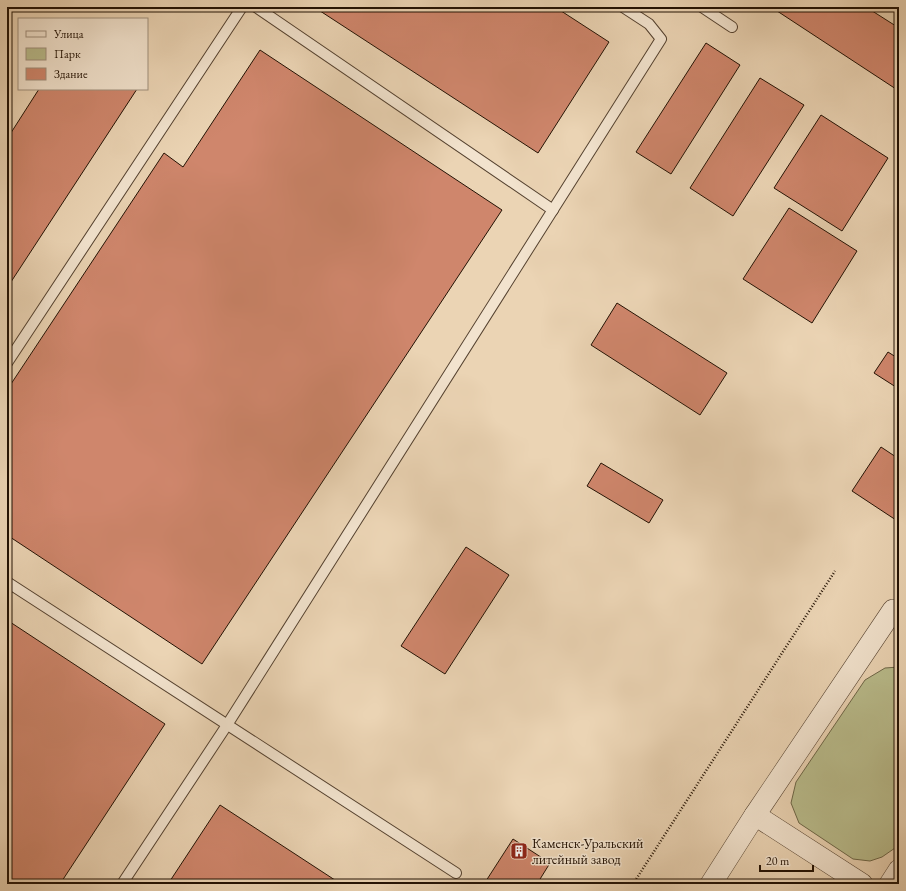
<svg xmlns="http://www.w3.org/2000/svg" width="906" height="891" viewBox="0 0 906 891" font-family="'EB Garamond',serif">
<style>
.green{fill:#b9bc8c;stroke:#6e6748}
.building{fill:#cf866c;stroke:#231204}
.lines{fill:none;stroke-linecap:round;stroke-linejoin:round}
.lane-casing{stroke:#554230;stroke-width:12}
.street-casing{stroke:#554230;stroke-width:22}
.path{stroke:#231204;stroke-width:2.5;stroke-dasharray:1 2;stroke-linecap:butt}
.lane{stroke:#f2e3ce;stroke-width:10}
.street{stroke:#f2e3ce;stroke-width:21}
.labels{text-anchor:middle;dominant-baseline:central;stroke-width:3;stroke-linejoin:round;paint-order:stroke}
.poi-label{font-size:14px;fill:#231204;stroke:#f2e3ce;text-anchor:start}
</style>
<rect width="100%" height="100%" fill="#ebd4b4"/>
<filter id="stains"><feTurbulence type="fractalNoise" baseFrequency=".005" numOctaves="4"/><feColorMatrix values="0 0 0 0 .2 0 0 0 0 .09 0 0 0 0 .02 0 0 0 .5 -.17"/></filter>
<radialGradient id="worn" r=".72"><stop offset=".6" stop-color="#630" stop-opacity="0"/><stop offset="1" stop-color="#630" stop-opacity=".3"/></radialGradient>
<!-- green -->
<path class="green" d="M899,667V842L895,848L882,857L870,861L853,859L799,823L791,803L796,782L865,680L885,668Z"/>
<!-- building -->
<g class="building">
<path d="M314,7H555L609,42L538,153Z"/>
<path d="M771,7H866L899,28V91Z"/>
<path d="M706,43L740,65L671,174L636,152Z"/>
<path d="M260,50L502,210L202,664L7,535V390L164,153L183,167Z"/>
<path d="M760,78L804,105L733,216L690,188Z"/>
<path d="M39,89H137L7,288V139Z"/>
<path d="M821,115L888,158L842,231L774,188Z"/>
<path d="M789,208L857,251L812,323L743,279Z"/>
<path d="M617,303L727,373L700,415L591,345Z"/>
<path d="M888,352L899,359V389L874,373Z"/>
<path d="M881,447L899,459V522L852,491Z"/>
<path d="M601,463L663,500L649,523L587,486Z"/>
<path d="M466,547L509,575L445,674L401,646Z"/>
<path d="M7,620L165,724L60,884H7Z"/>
<path d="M220,805L341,884H168Z"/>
<path d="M513,839L550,863L537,884H484Z"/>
</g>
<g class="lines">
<!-- lane casing -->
<g class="lane-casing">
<g id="lane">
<path d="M256,7L553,210"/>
<path d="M702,7L732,27"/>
<path d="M7,363L242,7"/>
<path d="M7,582L456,873"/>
<path d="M122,884L227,725L661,39L649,24L623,7"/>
</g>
</g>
<!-- street casing -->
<g class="street-casing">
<g id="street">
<path d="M755,815L862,884"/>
<path d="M711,884L755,815L893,610L899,614"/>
<path d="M890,884L899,870"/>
</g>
</g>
<!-- path -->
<path class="path" d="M633,884L835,571"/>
<!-- lane -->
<use href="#lane" class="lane"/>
<!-- street -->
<use href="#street" class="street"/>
</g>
<!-- icons -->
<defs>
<g id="building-square" transform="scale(0.9)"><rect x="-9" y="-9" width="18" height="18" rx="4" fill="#8f2418" stroke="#f2e3ce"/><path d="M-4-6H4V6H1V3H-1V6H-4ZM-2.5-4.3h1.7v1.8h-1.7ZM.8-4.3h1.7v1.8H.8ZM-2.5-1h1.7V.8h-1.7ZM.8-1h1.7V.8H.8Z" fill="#fff"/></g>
</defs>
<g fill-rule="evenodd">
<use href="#building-square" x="519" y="851"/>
</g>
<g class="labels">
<!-- poi labels -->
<g class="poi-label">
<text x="532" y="843">Каменск-Уральский<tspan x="532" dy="16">литейный завод</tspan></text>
</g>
</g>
<!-- margin -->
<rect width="906" height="891" fill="none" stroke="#ebd4b4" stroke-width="24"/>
<rect x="8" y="8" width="890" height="875" fill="none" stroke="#231204" stroke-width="2"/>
<rect x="12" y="12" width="882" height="867" fill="none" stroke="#231204"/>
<!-- legend -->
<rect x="18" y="18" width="130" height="72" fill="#f2e3ce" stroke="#9f8f7d"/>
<rect x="26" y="31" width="20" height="6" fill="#f2e3ce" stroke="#9f8f7d"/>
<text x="54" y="38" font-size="12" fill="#231204">Улица</text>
<rect x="26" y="48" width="20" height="12" fill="#b9bc8c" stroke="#9f8f7d"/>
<text x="54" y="58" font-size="12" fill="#231204">Парк</text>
<rect x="26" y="68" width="20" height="12" fill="#cf866c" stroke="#9f8f7d"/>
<text x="54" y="78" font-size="12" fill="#231204">Здание</text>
<!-- scale -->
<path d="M760 865v6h53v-6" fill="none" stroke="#231204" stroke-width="2"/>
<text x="766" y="865" font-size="12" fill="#231204" stroke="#f2e3ce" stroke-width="3" paint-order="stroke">20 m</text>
<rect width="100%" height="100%" filter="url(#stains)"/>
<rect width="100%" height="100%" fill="url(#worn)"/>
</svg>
